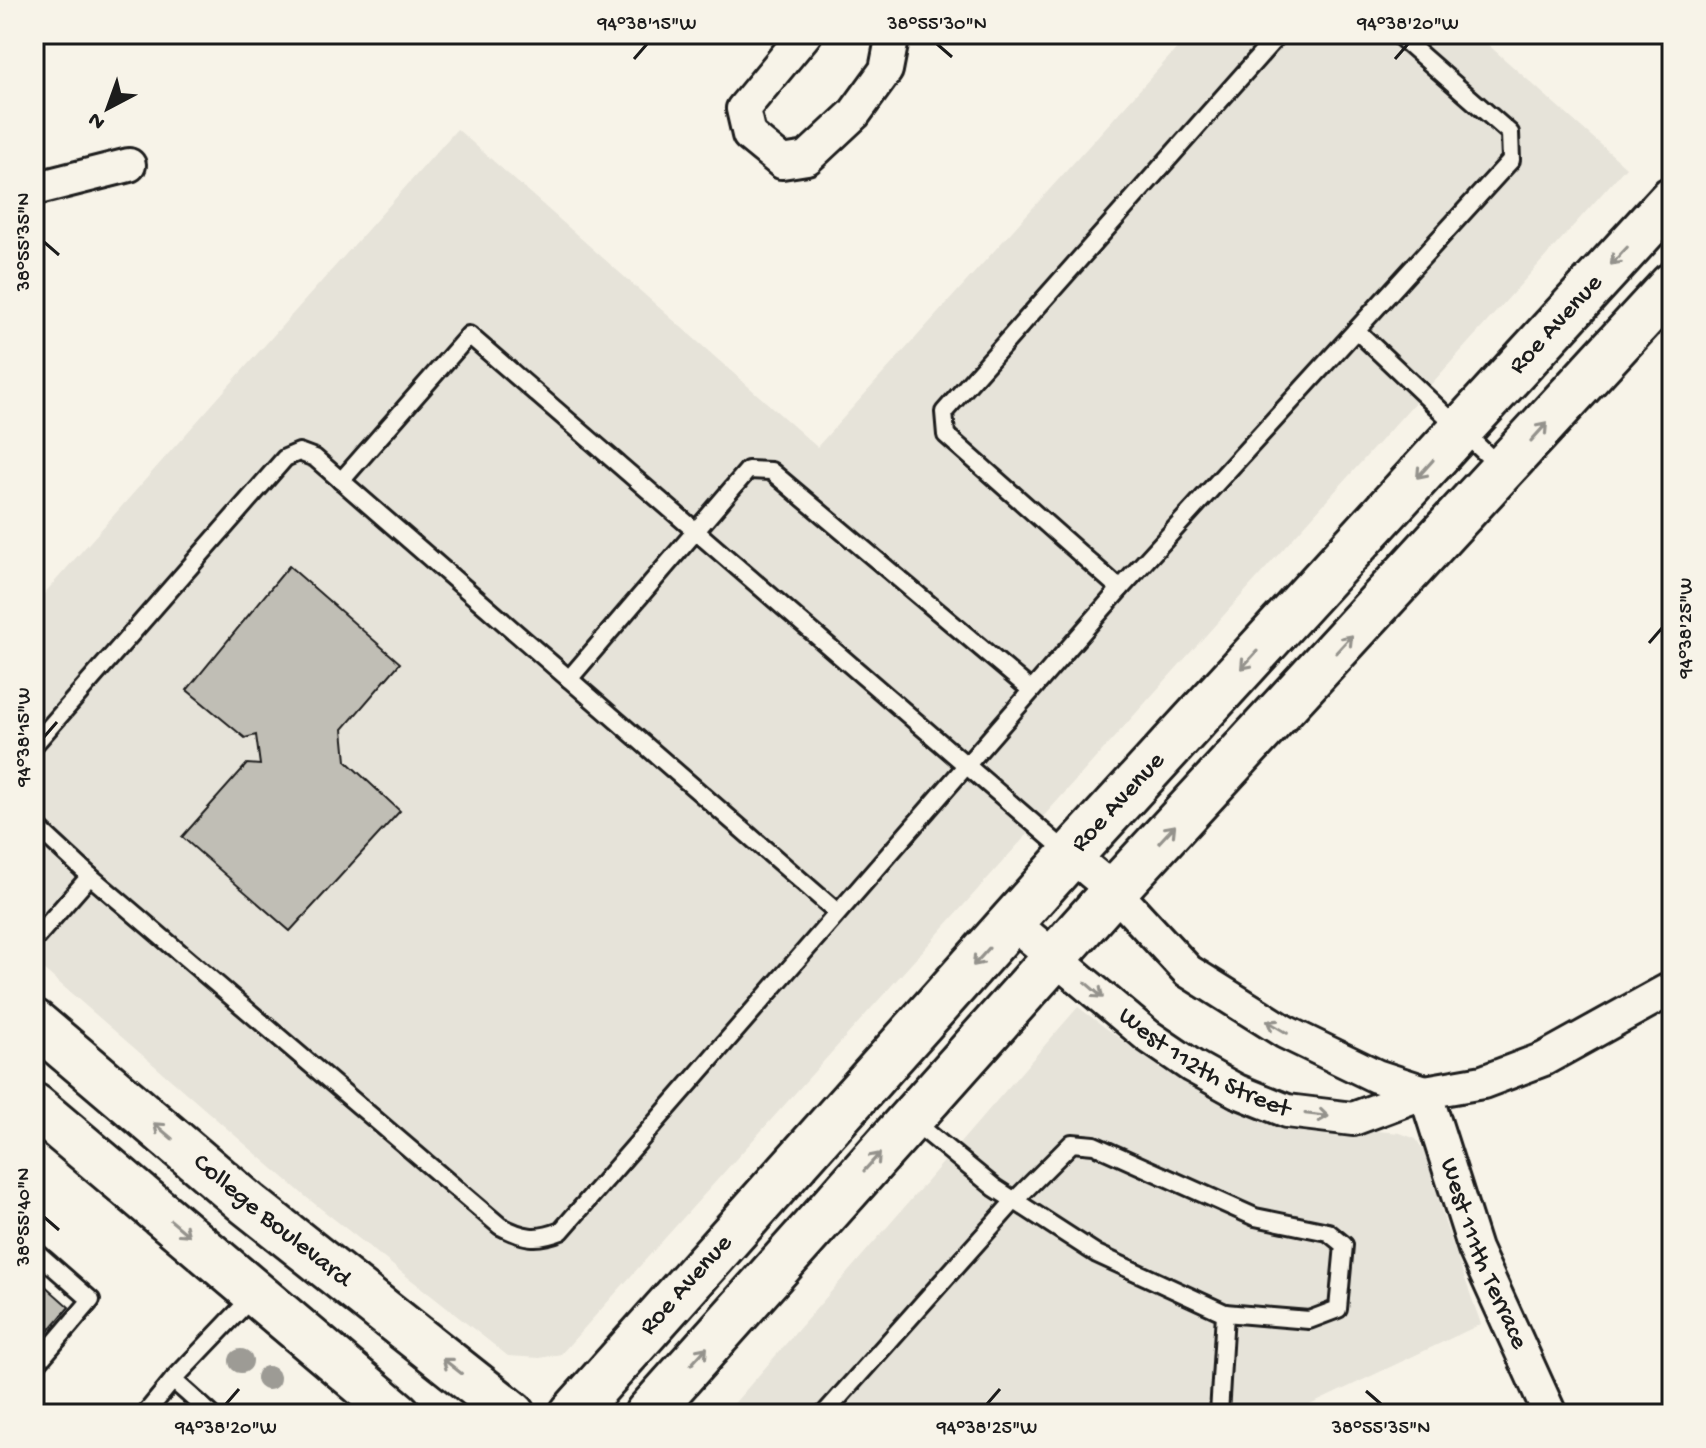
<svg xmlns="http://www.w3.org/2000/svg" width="1706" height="1448" viewBox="0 0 1706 1448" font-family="'Gochi Hand',sans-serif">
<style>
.built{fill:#e6e3d9}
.building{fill:#c0beb5;stroke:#1c1c1c;stroke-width:2}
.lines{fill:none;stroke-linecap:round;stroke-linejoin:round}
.service-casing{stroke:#1c1c1c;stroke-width:22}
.minor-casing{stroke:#1c1c1c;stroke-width:38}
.secondary-casing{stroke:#1c1c1c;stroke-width:50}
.service{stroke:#f7f3e8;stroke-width:16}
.minor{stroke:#f7f3e8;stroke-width:32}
.secondary{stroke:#f7f3e8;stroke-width:44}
.tree{fill:#9d9b95}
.oneway{stroke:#94928c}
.ticks{fill:none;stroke:#1c1c1c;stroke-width:3}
.labels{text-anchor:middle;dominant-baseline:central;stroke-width:8;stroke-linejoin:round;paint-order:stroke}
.street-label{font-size:26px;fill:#1c1c1c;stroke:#f7f3e8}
.neatline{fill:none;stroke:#1c1c1c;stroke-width:3}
.ticks-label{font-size:20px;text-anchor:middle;fill:#1c1c1c}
</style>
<rect width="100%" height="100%" fill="#f7f3e8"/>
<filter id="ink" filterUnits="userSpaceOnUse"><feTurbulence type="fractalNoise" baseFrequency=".0125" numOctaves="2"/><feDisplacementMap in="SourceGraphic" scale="16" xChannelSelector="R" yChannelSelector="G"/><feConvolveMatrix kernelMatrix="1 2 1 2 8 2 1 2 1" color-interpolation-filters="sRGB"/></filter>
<g filter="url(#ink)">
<!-- built -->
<g class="built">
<path d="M1190,34H1476L1626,167L561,1354L540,1358L508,1356L306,1197L34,961V605L457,129L817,447Z"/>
<path d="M1078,1007L1135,1050L1214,1096L1299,1124L1400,1133L1416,1139L1428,1157L1444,1220L1481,1324L1291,1414H725Z"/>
</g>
<!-- building -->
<g class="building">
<path d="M289,566L400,663L343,729L346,761L400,811L290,931L182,837L247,764L260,765L256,735L245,738L187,690Z"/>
<path d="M34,1276L69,1307L34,1348Z"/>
</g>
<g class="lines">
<!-- service casing -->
<g class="service-casing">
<g id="service">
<path d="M1356,330L1500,467"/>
<path d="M341,481L469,335L1069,854"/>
<path d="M1120,589L946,435L944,412L1279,34"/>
<path d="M569,679L748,470L771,471L1031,690"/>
<path d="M34,745L285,458L299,452L315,458L837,912"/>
<path d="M34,824L90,876"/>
<path d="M34,940L90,876L500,1226C523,1238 536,1241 561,1231L1120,589L1511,160L1510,133L1397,34"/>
<path d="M912,1120L995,1188L1097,1254L1225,1313L1219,1414"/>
<path d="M34,1250L91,1300L34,1367"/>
<path d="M145,1414L173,1380"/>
<path d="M211,1414L173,1380L255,1294"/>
<path d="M824,1414L1015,1200L1072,1143L1094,1145L1255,1217L1328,1232L1344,1245L1338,1309L1309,1320L1225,1313"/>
</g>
</g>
<!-- minor casing -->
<g class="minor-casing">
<g id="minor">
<path d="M805,34L743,109L749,135L782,162L807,158L854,114L886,70L893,34"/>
<path d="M34,189L129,165"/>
<path d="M1071,855L1114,891L1188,971L1285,1032L1376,1076L1425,1092"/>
<path id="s1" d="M1012,922L1148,1036L1192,1066L1237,1091L1287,1111L1353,1119L1425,1092L1483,1082L1544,1059L1672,988"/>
<path id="s2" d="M1425,1092L1475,1249L1550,1414"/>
</g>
</g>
<!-- secondary casing -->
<g class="secondary-casing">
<g id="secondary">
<path id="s3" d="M34,1022L248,1204L513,1414"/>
<path d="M34,1106L398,1414"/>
<path id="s4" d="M572,1414L1071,855L1672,199"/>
<path d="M647,1414L1114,891L1672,285"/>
</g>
</g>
<!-- service -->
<use href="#service" class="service"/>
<!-- minor -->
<use href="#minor" class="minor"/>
<!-- secondary -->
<use href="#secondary" class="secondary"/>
</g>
<!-- trees -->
<g class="tree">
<circle cx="241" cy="1361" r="12"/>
<circle cx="268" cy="1378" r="12"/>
</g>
<!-- one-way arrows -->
<defs><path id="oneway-shaft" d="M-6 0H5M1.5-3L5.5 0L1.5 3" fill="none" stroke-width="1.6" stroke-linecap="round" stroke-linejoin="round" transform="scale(2)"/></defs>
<g class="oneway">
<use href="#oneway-shaft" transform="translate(1619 256) rotate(133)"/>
<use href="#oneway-shaft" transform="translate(1539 432) rotate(-48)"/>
<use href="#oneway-shaft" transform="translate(1425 469) rotate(132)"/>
<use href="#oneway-shaft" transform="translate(1344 644) rotate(-47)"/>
<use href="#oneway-shaft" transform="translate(1249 660) rotate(132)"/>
<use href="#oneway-shaft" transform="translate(1167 834) rotate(-47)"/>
<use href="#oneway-shaft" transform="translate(981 957) rotate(132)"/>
<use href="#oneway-shaft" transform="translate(1094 990) rotate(41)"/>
<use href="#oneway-shaft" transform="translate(1277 1027) rotate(-149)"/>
<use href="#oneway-shaft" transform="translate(1317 1115) rotate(7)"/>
<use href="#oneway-shaft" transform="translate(163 1131) rotate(-140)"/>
<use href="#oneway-shaft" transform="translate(872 1162) rotate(-48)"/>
<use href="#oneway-shaft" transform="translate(180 1228) rotate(40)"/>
<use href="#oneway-shaft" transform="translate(699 1356) rotate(-48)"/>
<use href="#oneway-shaft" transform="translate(452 1366) rotate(-142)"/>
</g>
</g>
<!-- ticks -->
<path class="ticks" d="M937,44L952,57M634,59L647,44M1395,59L1408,44M44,242L59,255M1649,643L1662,628M44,737L57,722M44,1217L59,1230M1366,1391L1381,1404M226,1404L239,1389M987,1404L1000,1389"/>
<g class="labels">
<!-- street labels -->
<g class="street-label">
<text stroke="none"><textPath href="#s4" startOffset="1468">Roe Avenue</textPath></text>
<text stroke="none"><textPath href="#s4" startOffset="820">Roe Avenue</textPath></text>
<text stroke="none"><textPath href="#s1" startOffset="240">West 112th Street</textPath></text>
<text stroke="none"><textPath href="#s3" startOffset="310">College Boulevard</textPath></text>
<text stroke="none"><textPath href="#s2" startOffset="172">West 111th Terrace</textPath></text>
<text stroke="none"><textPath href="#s4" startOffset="172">Roe Avenue</textPath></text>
</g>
</g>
<!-- margin -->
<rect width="1706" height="1448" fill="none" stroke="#f7f3e8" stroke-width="88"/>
<!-- north arrow -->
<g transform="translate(108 108) rotate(221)" stroke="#f7f3e8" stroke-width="6" paint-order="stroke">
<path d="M0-6L14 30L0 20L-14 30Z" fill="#1c1c1c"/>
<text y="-12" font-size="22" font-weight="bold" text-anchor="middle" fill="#1c1c1c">N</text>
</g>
<rect x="44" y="44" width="1618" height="1360" class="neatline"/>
<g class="ticks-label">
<text x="647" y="29">94°38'15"W</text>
<text x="937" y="29">38°55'30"N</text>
<text x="1408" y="29">94°38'20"W</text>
<text transform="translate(22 242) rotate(-90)" y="7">38°55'35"N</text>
<text transform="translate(1684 628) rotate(-90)" y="7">94°38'25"W</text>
<text transform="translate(22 737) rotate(-90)" y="7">94°38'15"W</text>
<text transform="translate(22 1217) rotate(-90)" y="7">38°55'40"N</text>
<text x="226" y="1433">94°38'20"W</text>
<text x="987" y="1433">94°38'25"W</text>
<text x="1381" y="1433">38°55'35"N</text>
</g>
</svg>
